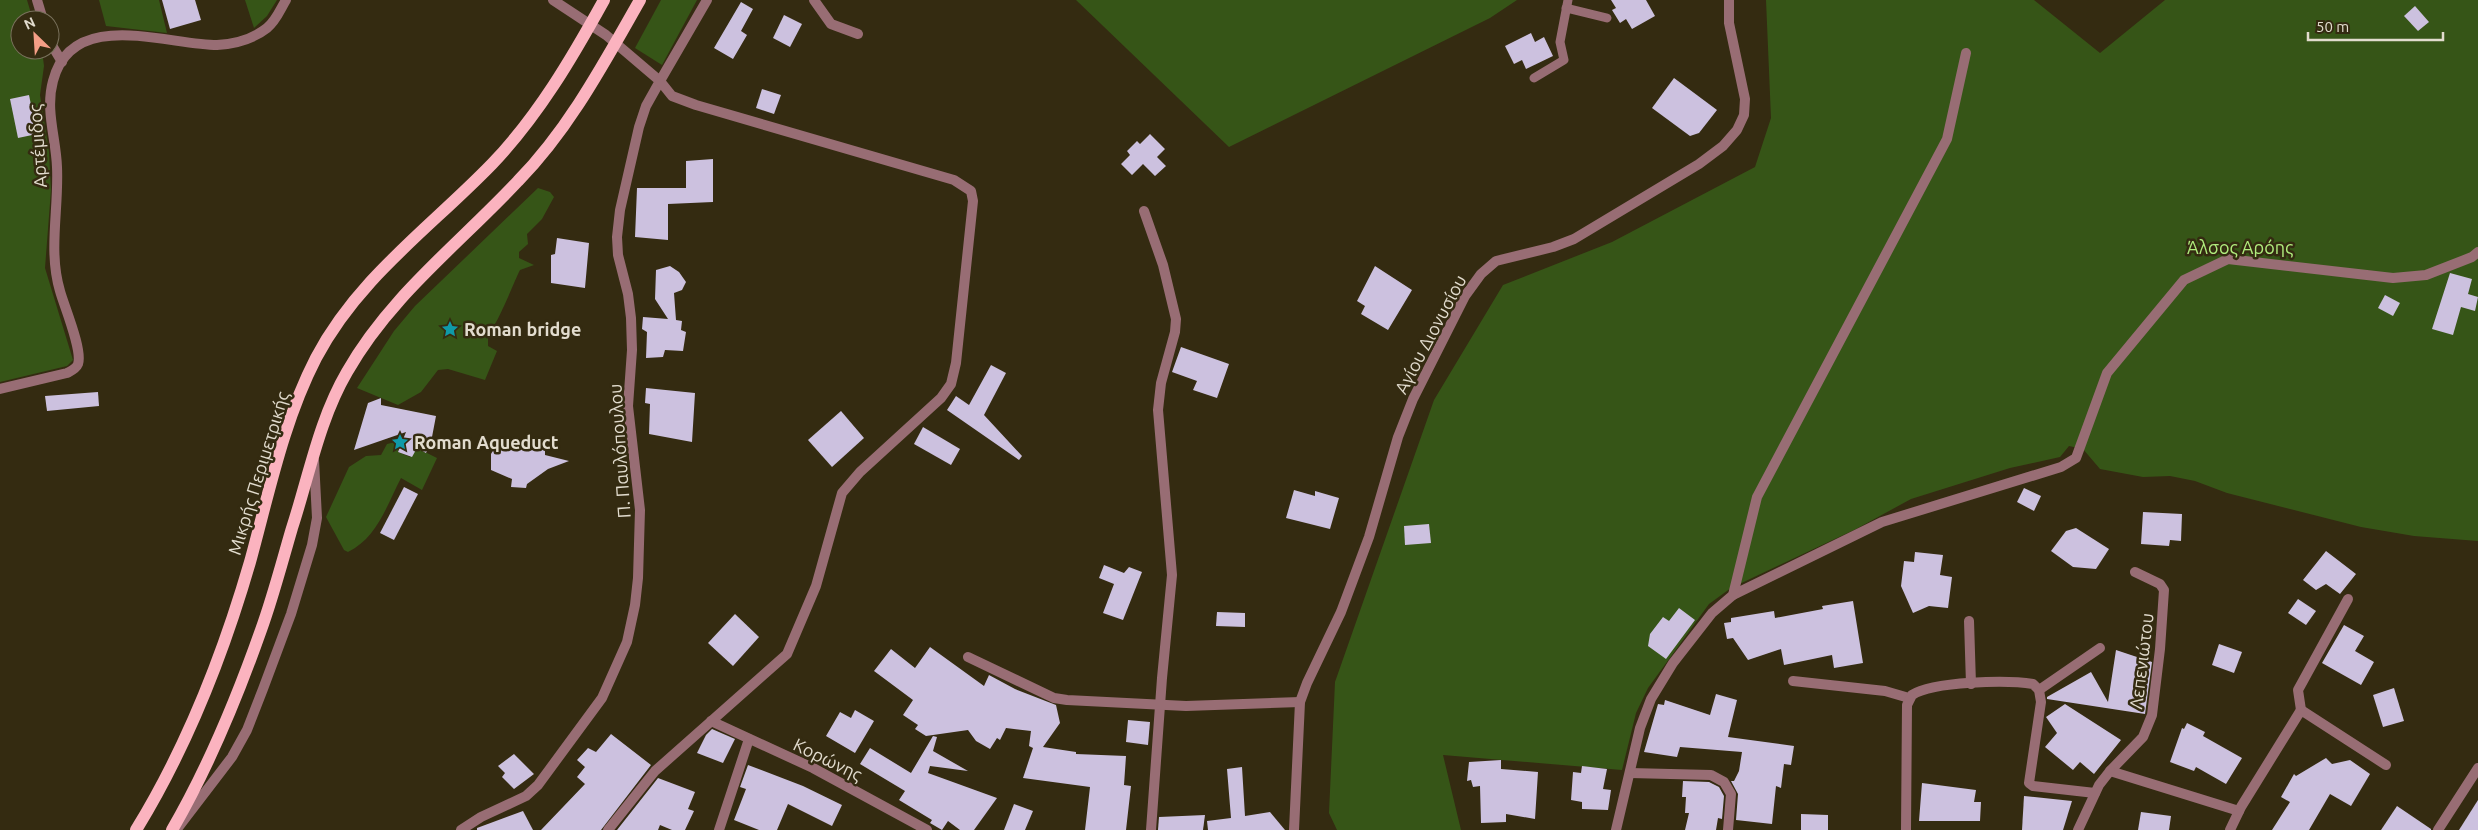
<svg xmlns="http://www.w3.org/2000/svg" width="2478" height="830" viewBox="0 0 2478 830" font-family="Ubuntu,sans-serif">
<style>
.green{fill:#365517}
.building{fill:#ccc1df}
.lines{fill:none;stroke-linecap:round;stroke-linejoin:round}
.lane{stroke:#986d74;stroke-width:9}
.street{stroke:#986d74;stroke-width:10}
.primary{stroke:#fbb3bf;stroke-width:12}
.labels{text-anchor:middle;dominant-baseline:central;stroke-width:5;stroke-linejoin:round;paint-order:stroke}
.street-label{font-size:18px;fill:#e2dcce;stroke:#342b11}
.park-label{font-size:18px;fill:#b0ec7d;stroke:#342b11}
.poi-label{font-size:18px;font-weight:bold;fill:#e2dcce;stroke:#342b11;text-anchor:start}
</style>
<rect width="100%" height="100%" fill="#342b11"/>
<!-- green -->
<g class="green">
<path d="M0,0H27L33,20H20V50H42L44,66L40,95L49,152L51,190L45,268L73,360L67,366L0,382Z"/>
<path d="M99,0H159L167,33L106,26Z"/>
<path d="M245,0H277L267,16L254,28Z"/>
<path d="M661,0H697L662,65L635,48Z"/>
<path d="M1076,0H1517L1490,18L1229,147Z"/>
<path d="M1766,0H2034L2100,53L2165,0H2478V541L2414,536L2361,527L2227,493L2195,481L2170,476L2143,477L2100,469L2083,449L2069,446L2060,457L2010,468L1911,499L1856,529L1731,588L1709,604L1648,688L1636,713L1622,770L1443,755L1461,830H1337L1329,813L1335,682L1434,400L1503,285L1612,242L1755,167L1771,118Z"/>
<path d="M538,188L550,192L554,197L542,219L527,234L528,244L519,252V258L534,265L520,270C513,284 497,326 488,334V346L497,351L485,380L448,369L438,370L421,392L398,405L357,388L394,331L415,306Z"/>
<path d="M400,441L398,452L410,457L418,446L423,447V451L437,458L422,490L401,478C387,505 377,538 348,552L344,550L326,517L349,467L366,456L381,455L387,444Z"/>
</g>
<!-- building -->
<g class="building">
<path d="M162,0H195L201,20L170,29Z"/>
<path d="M1611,0H1646L1655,16L1632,29L1626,19L1620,23L1612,10L1616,8Z"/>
<path d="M741,2L753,9L741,31L747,35L733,59L714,48Z"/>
<path d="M2415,6L2429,22L2418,31L2404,16Z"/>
<path d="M784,15L802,24L790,47L773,38Z"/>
<path d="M1531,33L1535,42L1544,37L1553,56L1526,69L1522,60L1514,64L1505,46Z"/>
<path d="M1674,78L1717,110L1699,133L1690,136L1652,108Z"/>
<path d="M762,89L781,95L774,114L756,108Z"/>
<path d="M29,95L37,134L18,138L10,99Z"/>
<path d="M1150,134L1165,149L1157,157L1166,166L1155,176L1143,164L1132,175L1121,164L1130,155L1127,151L1137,141L1140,144Z"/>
<path d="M713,159V202L668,204V240L635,237L637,188H686V161Z"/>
<path d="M557,238L589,243L585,288L551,283V255L555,254Z"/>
<path d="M670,266L679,272L686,282L682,290L674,293L676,320L682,321L681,330L686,332L683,351L665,350L663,357L646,358L647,332L642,329L643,317L668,319L655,299L656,270Z"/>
<path d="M1375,266L1412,290L1388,330L1361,314L1365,306L1357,301Z"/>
<path d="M2450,273L2472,279L2468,294L2478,297L2475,311L2461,307L2453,335L2432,329Z"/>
<path d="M2385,295L2400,303L2393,316L2378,308Z"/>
<path d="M1181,347L1229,364L1217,398L1193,390L1197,381L1172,372Z"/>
<path d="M991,365L1006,373L984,415L1022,456L1019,460L947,410L956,396L969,405Z"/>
<path d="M646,388L695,393L692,442L649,434L650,404L645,403Z"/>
<path d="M98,392L99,406L47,411L45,396Z"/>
<path d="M381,398V405L436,416L432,437L426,453L417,448L412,457L398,452L406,432L354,450L368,403Z"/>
<path d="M841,411L864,438L832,467L808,440Z"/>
<path d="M923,427L960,449L951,465L914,444Z"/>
<path d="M498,442H530L529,447L545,448V455L569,461L548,469L527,484L526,488L511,487L512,479L491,470V454Z"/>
<path d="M404,487L418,494L394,540L380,533Z"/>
<path d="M2024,488L2041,496L2034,511L2017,502Z"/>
<path d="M1294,490L1315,496V491L1339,498L1330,529L1286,518Z"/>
<path d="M2143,512L2182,514L2181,541L2170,540L2169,546L2141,544Z"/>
<path d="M1429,524L1431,543L1405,545L1404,526Z"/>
<path d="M2076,528L2109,549L2096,569L2073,567L2051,551L2066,531Z"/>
<path d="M2326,551L2356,574L2340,594L2326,584L2316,590L2303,580Z"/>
<path d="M1915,552L1943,555L1940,575L1952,577L1948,608L1929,606L1913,613L1901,586L1904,561L1914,562Z"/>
<path d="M1104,565L1124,573L1129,567L1142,572L1123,620L1103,613L1114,584L1099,578Z"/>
<path d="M2298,599L2316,611L2306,625L2288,613Z"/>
<path d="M1853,601L1863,663L1834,668L1832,655L1784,665L1781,649L1748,660L1733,638L1727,639L1724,623L1731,622V618L1774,611L1775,618L1823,609L1822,606Z"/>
<path d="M1679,608L1695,620L1666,659L1648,646L1650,634L1663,617L1669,621Z"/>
<path d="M1217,612L1245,613V627L1216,626Z"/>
<path d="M735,614L759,637L733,666L708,643Z"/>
<path d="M2344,625L2364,636L2355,651L2374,662L2361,685L2322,663Z"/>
<path d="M2219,644L2242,652L2234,673L2212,665Z"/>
<path d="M930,647L984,686L989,675L1015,689L1056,705L1060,723L1043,747L1076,752V754L1126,756L1124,785L1131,786L1126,830H1085L1090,787L1023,778L1033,748L1029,746L1031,731L1006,728L1000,740L997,738L990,749L976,741L968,730L926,736L915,729L918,725L903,715L913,700L874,671L891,649L915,668Z"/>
<path d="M2116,650L2152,662L2145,714L2047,699V697L2091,672L2108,702Z"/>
<path d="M2394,688L2404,721L2383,727L2373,695Z"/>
<path d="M1716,694L1737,700L1728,737L1794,746L1791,765L1784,764L1781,788L1776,786L1772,824L1736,820L1738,794L1731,781H1734L1739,771L1742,752L1680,747L1677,757L1644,752L1658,704L1664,705L1665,700L1710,715Z"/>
<path d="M2065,704L2121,740L2094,774L2080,762L2073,770L2045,747L2057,733L2046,717Z"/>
<path d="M855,710L874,721L855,753L826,736L840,712L851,718Z"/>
<path d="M1128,720L1150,722L1148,745L1126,742Z"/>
<path d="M2187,723L2205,732L2203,736L2242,758L2226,784L2196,767L2194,771L2170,762L2182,728L2184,729Z"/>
<path d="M712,729L735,739L723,763L697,753L706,735Z"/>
<path d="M611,734L651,765L601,830H541L585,784L577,777L585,767L577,760L588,748L596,752Z"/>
<path d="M933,736L937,737L933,751L968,771L930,766L928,773L997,798L974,830H960L948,821L942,830L930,823L932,820L899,800L905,791L860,764L870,748L911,773Z"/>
<path d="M514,754L534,774L514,789L502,777L505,773L498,766Z"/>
<path d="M2326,758L2332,764L2350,760L2370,774L2351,806L2330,794L2309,830H2272L2290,802L2281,797L2294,774L2296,776Z"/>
<path d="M1501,760V769L1538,772L1535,819L1506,814V822L1481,823L1480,786L1473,787L1471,780L1467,781L1469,762Z"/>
<path d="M748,765L803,786L842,805L832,826L788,804L777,830H759L734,820L746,789L740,787Z"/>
<path d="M1582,766L1607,769L1603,789L1611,790L1608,810L1582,809V802L1571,800L1573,772L1581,773Z"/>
<path d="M1242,767L1245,816L1270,812L1285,830H1208L1207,821L1231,818L1227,769Z"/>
<path d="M658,778L695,792L688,809L694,811L685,830H672L660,825L658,830H617Z"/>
<path d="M1683,781L1709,782L1719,787L1724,796L1722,819L1718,818L1716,830H1685L1689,813H1685L1686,797H1682Z"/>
<path d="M1922,783L1976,790L1974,802H1981L1980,821H1919Z"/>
<path d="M2024,796L2072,801L2063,830H2022Z"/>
<path d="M2478,800V830H2459Z"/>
<path d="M1014,804L1033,811L1025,830H1004Z"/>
<path d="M2397,806L2431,829V830H2381Z"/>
<path d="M523,811L533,830H477V828Z"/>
<path d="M2141,812L2171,816L2169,830H2138Z"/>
<path d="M1801,814L1828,815V830H1801Z"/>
<path d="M1205,815L1203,830H1158L1159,817Z"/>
</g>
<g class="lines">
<!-- lane -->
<g class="lane">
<path d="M1566,8L1607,18"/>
<path d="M1534,78L1564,60L1560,42L1568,0"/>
</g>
<!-- street -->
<g class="street">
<path d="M37,0L43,20"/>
<path d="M814,0L831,24L858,34"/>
<path d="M50,42L62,62"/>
<path d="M1144,211L1163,265L1176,319L1175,332L1161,383L1158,410L1172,575L1162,678L1151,830"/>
<path d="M0,389L67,373C71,371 76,369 78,364C83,350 64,306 60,291C48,251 59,209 57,167C56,138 45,110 53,81C72,7 167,45 217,45C234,44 253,39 267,28C276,21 280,10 286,0"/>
<path d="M2135,572L2160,584L2164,590L2160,649L2152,715L2143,737L2110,771L2239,811"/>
<path d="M1733,595L1882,522L2061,467L2076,458L2107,373L2184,280L2228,259L2393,278L2426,275L2472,257L2478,252"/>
<path d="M1969,621L1971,684"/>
<path d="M968,657L1054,698L1067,700L1186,706L1300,702"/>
<path d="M1793,681L1885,691L1909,698"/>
<path d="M2039,690L2100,648"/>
<path d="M2301,710L2298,690L2348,599"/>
<path d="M711,721L813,768L927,830"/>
<path d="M1630,773L1711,775L1724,782L1731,794L1728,830"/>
<path d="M177,829L232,757L247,730L263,689L291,614L312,545L317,518L314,460"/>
<path d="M461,830L481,817L526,796L538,785L602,698L627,642L635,605L638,578L640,510L628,406L632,350L631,318L628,294L618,255L617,237L620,210L639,127L646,106L660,81L606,35L553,0"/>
<path d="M608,830L655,771L787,654L816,586L842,493L860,472L941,398L951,384L956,363L973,201L971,191L954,180L696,105L672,96L660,81L707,0"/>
<path d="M719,830L749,739"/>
<path d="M1294,830L1300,702L1307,683L1341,612L1369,537L1398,437L1413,399L1465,296L1481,274L1496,261L1553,247L1574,239L1699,164L1723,146L1737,130L1744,115L1745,99L1729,23V0"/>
<path d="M1616,830L1640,728L1651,699L1673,663L1712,613L1733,595L1757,497L1947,139L1966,53"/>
<path d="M1906,830L1907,705L1912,695C1933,681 2008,680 2033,684L2039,690L2041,702L2029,783L2033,786L2095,793"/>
<path d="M2078,830L2099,785L2110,771"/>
<path d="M2230,830L2241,807L2301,710L2386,765"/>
<path d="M2438,830L2478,768"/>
</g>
<!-- primary -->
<g class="primary">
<path d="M136,830C187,747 223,655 250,562C269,493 283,422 316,358C358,278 430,228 492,164C538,116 572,58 604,0"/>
<path d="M172,830C208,768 237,698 261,630C273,597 282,562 292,528C309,476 319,420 347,372C390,296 459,244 518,181C569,129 604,63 640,0"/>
</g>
</g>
<!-- icons -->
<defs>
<g id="sight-bare" transform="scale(1.35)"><path d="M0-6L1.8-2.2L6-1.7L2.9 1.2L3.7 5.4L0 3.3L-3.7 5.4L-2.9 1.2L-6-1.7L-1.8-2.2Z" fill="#0f9aa8" stroke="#342b11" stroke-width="2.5" paint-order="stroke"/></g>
</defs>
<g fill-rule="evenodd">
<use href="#sight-bare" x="450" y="329"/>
<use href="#sight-bare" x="400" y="442"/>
</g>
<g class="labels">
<!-- street labels -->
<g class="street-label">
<text transform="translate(37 146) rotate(-94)">Αρτέμιδος</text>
<text transform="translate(1430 334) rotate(-62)">Αγίου Διονυσίου</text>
<text transform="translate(619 451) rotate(-94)">Π. Παυλόπουλου</text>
<text transform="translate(258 473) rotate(-73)">Μικρής Περιμετρικής</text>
<text transform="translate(2141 661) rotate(-83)">Λεπενιώτου</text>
<text transform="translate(828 759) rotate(26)">Κορώνης</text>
</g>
<!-- park labels -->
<g class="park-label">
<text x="2240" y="247">Άλσος Αρόης</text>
</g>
<!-- poi labels -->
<g class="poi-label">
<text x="464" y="329">Roman bridge</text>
<text x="414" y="442">Roman Aqueduct</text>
</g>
</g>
<!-- north arrow -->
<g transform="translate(35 35) rotate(335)"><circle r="24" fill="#342b11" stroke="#7a725d"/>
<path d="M0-4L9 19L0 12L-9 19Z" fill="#f49e86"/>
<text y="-8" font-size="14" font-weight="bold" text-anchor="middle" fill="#e2dcce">N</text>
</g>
<!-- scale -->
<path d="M2308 32v8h135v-8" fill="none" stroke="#e2dcce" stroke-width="2.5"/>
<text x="2316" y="32" font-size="15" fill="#e2dcce" stroke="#342b11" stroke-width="4" paint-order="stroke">50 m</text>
</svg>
